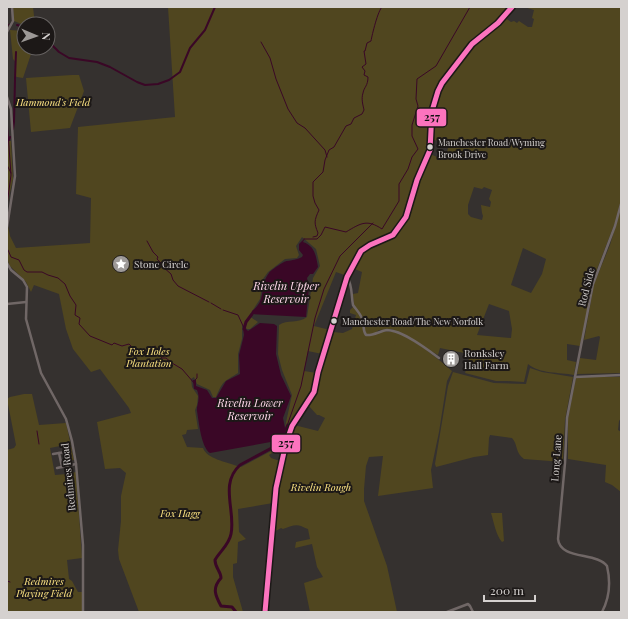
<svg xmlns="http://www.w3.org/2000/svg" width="628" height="619" viewBox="0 0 628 619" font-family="'Playfair Display',serif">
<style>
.green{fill:#50461f;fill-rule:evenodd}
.water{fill:#3a0726}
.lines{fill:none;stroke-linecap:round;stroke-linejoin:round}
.stream{stroke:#3a0726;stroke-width:1}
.canal{stroke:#3a0726;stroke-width:2}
.river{stroke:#3a0726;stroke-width:3}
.minor{stroke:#706766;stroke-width:2.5}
.major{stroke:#716766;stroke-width:3.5}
.bus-1-casing{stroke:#1c1817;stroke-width:8}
.bus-1{stroke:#fc73be;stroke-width:5}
.bus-dot{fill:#d5d1cf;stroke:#1c1817;stroke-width:1.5}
.labels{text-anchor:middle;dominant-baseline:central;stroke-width:4;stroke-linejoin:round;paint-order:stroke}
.bus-label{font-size:9px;fill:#d5d1cf;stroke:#1c1817;text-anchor:start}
.park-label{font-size:10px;font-style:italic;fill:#fde482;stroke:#1c1817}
.poi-label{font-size:10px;fill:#d5d1cf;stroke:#1c1817;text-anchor:start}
.street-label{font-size:10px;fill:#d5d1cf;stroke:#1c1817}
.water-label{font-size:11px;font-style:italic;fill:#ffd8ea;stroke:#1c1817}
.line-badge{stroke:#1c1817;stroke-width:1.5}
.pale-badge-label{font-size:11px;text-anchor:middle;font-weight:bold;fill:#111}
</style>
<rect width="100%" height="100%" fill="#35312f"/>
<!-- green -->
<g class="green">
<path d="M13,7H33L35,24H24V25L14,21Z"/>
<path d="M168,7H510C500,19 489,26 478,37C465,48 455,64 444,78L446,80L479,40L505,18L511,22L514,21L517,23L519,21L528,27H532L534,19L532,18L534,10L524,7H621V200L616,220L594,277L580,346L567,344V360L576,362L574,375C559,372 540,374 528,364L524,382L507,381H496L465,373L469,360L468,358L469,354L440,348L438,355L392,329L379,330L375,333C381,332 387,331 394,332C410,336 439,359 452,371L447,381L439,432L431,470L433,488L378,496L383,456L369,457L366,466L364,489V501L387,566L397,612H310L304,583L323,577L317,567L312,544L295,548L296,542L310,539L308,529C305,528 303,527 301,526C295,524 289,527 283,529L281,528L274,532C276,496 279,458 294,425L318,431L325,418L319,415H317L308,405L314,397L333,332L343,333L352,329L356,315L350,313V310L354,306L353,294L358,293L362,272L350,267L347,276L336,272L314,326L330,330L322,354L308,351L304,371L317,373L311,395L299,410L291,425L287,423L285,427L292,395L282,370L278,354L279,325C287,319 299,324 307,317L313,278L320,266L316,249L302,237L296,246L299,255L297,258L285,259L268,272L263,279L260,299L249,316L258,322L250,329H247L243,325L242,326V339L238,354V373C224,382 223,380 216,397H213L210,390L197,384L194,377L191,379L192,387L198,396L197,405L195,410L198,429L187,430L186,434L182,435L187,447L203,448C207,459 227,462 237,466L241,467L273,450L272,453L269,455L271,458L280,461L273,495V503L238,509L239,532L246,539L238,542L237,563L233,564V577L243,612H139L119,559L118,550L121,521V496L126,473L120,468L105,469L97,422L131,413L129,408L100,369L91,372L73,349L66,329L59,294L34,285L31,292L26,282L9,265L7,257L8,226L10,236L16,248L90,243L91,198L76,194L78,127L175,117ZM433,140L449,142L446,159L437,157L430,154L428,142ZM474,187L482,189L484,187L492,190L489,199L491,202L490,207L481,205L482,213L483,216L482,220L471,217L468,214V205ZM523,248L546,259L542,274L531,293L511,285ZM489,304L509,311L512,329L511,338L477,335Z"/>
<path d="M10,30L24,31V48H33L23,78L17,77L15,76L16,62L13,59Z"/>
<path d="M72,75H79L84,91L70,128L31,132L26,78Z"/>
<path d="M7,141H11L13,179L8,201L7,200Z"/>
<path d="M621,208V373L577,374L580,358L596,360L600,337L599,336L584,340L594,284L610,245Z"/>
<path d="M530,368L542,372L573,377L565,420L563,462L524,459C515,453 518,444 512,438L490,435L489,438L488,455L474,457L436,467L435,464L448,386L453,372L494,383L526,384Z"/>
<path d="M576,377H621V418L619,421L618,430L621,432V492L612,485L605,482L606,465L568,459V418Z"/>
<path d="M24,394H32L39,425L66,423L74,460L68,461L65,445L50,448L55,475L67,474L76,472L82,558L67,560L69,579L72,581L78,592H82V612H7V450L14,448L16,445L7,399L10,397Z"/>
<path d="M491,513H502L504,541L502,542C496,535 494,523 491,513Z"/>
</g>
<!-- water -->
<g class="water">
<path d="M305,238L303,242C315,246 316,256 318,267L313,274H310L307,278L309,287L306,317L251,314L252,311C268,299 258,287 269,273C271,270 284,261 287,261C293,260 296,260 302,257L303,255L299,250V244Z"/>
<path d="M260,323L274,324L277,326L276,354L281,375L291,396L283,418L285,428L287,424L288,425L284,439L281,441V437L279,436L276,441L210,453C201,447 199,422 197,411C196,406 201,400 197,390L194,389L193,380H196V386L207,390L212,398H216L226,381L240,374L239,355L244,335L243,328L244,327L248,331Z"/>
</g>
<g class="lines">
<!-- stream -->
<g class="stream">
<path d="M7,27L9,24"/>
<path d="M261,42L270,58L276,79L288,109L297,123L305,128L325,150L327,157"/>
<path d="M7,119L11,175L7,205"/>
<path d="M7,165L11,173"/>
<path d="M313,237L317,236L318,233C314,223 314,221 319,210L315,203L313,196V182L323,172L325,160L329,150L334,147L346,126L351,124L354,118L362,114L364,110C363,105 361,99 363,93C364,87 368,86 368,77L364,75L365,71L362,67L366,64L364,51H365L367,43L371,41C372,35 378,10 382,7"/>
<path d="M304,239H317L321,235L325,227L346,232C361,223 367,219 382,229L399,201V184L408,169L412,157L418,149L412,136V125L418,106L416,99L417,79L436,66L470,7"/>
<path d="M147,241L153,252L158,257L157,259L161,263L162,266L171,274L173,280L178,286L209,302"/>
<path d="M8,250L11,257L19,260L24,270L27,272H42L48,275L58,278L65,284L70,296L76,305L75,315L80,318L79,324L90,336L112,345L114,343L122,346L129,344C132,347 135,350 140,352C148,355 156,350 162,358H166L172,363L182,369L194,383"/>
<path d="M211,303L221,309"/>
<path d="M223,310L238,315L244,328"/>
<path d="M154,352L155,346"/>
<path d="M159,355L160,348"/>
<path d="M195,380L197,378V374"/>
<path d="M287,426L301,386L315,318L324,289L340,256L373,223"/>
<path d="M37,431L39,444"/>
<path d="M7,581L10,582"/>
</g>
<!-- canal -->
<g class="canal">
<path d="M17,25L24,27"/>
<path d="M48,41L59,52L69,58L97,62L110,67L137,82L145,85L158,84L169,80L180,72L190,48L205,30L215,7"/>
<path d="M15,79L16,52"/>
<path d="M13,129L14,122L15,80"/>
<path d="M9,140L10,137"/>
</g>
<!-- river -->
<g class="river">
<path d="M244,329L246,322L252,314"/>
<path d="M236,612L232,607L221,606C215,595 212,588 221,578C221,571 215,568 215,560C220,551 229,545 231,534C236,511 219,484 240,465L281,443L282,438"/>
</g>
<!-- minor -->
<g class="minor">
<path d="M7,32L13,21L12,7"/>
<path d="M7,97L11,109L15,176L7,227"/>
<path d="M7,263L11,270L23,280L27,287L26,319L41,373L66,419L72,441L76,464L83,545V612"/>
<path d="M347,277C353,286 351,296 353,305C357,311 362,315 363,322C364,327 363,331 366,335C373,336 380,331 387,330C402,330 427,349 439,358"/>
<path d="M7,304L26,302"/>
<path d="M575,377L621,375"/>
<path d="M59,453L62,467"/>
<path d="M53,454L65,452"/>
<path d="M57,468L76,464"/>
<path d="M447,612L468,604L470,606L473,612"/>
<path d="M602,612C610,597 611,583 607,566C597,552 560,560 558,539L565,463L567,418L593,284L615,226L621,204"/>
</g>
<!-- major -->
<path class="major" d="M265,612L272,544L276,488L286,443L292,426L300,413L310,400L314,392L318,372L347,277L361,251L370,245L386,239L393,235L400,227L406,217L417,180L430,150L432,111L438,91L442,83L472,44L498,23L512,7"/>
<!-- bus-1 casing -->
<g class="bus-1-casing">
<path id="bus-1" d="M265,612L276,488L286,443L292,426L314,392L318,372L347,277L361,251L370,245L393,235L406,217L417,180L430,150L432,111L438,91L442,83L472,44L498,23L512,7"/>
</g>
<!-- bus-1 -->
<use href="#bus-1" class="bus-1"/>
</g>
<!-- icons -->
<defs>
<g id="sight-disc" transform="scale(0.9)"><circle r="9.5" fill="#9d9997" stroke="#1c1817"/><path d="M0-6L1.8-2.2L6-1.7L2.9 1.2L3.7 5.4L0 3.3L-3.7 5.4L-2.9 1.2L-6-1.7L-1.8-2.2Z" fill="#fff"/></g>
<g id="building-disc" transform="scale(0.9)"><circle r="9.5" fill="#9d9997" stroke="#1c1817"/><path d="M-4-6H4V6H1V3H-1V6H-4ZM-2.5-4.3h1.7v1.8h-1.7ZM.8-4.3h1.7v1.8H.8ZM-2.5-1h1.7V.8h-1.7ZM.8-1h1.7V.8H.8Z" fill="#fff"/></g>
</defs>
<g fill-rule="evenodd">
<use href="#sight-disc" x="121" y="264"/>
<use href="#building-disc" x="451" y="359"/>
</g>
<!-- markers -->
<g class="bus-dot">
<circle cx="430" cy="147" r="3.5"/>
<circle cx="334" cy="321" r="3.5"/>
</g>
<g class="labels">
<!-- bus labels -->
<g class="bus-label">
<text x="438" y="142">Manchester Road/Wyming<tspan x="438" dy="12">Brook Drive</tspan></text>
<text x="342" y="321">Manchester Road/The New Norfolk</text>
</g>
<!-- park labels -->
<g class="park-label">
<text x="53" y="102">Hammond's Field</text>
<text x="149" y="351">Fox Holes<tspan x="149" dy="12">Plantation</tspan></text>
<text x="321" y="487">Rivelin Rough</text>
<text x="180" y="513">Fox Hagg</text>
<text x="44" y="581">Redmires<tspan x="44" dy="12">Playing Field</tspan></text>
</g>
<!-- poi labels -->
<g class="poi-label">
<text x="134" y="264">Stone Circle</text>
<text x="464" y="353">Ronksley<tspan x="464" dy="12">Hall Farm</tspan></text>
</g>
<!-- street labels -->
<g class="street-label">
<text transform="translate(586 287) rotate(-76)">Rod Side</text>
<text transform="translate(556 458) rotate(-86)">Long Lane</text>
<text transform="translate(68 477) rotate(-96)">Redmires Road</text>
</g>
<!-- water labels -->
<g class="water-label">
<text x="286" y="285">Rivelin Upper<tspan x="286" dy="13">Reservoir</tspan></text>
<text x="250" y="402">Rivelin Lower<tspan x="250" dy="13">Reservoir</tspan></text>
</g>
</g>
<g class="line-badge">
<rect x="416" y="108" width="31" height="19" rx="4" fill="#fc73be"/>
<rect x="271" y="434" width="30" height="19" rx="4" fill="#fc73be"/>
</g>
<g class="pale-badge-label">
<text x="432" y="121">257</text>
<text x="286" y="447">257</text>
</g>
<!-- border -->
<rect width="628" height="619" fill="none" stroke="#d5d1cf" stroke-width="16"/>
<!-- north arrow -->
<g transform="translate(36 36) rotate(92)"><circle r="19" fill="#1c1817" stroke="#666261"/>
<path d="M0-3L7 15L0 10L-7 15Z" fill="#9d9997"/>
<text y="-6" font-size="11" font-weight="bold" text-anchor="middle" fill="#d5d1cf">N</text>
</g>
<!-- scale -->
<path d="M484 595v6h51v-6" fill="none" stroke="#d5d1cf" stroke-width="2"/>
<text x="490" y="595" font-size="12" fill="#d5d1cf" stroke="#1c1817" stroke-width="3" paint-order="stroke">200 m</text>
</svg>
